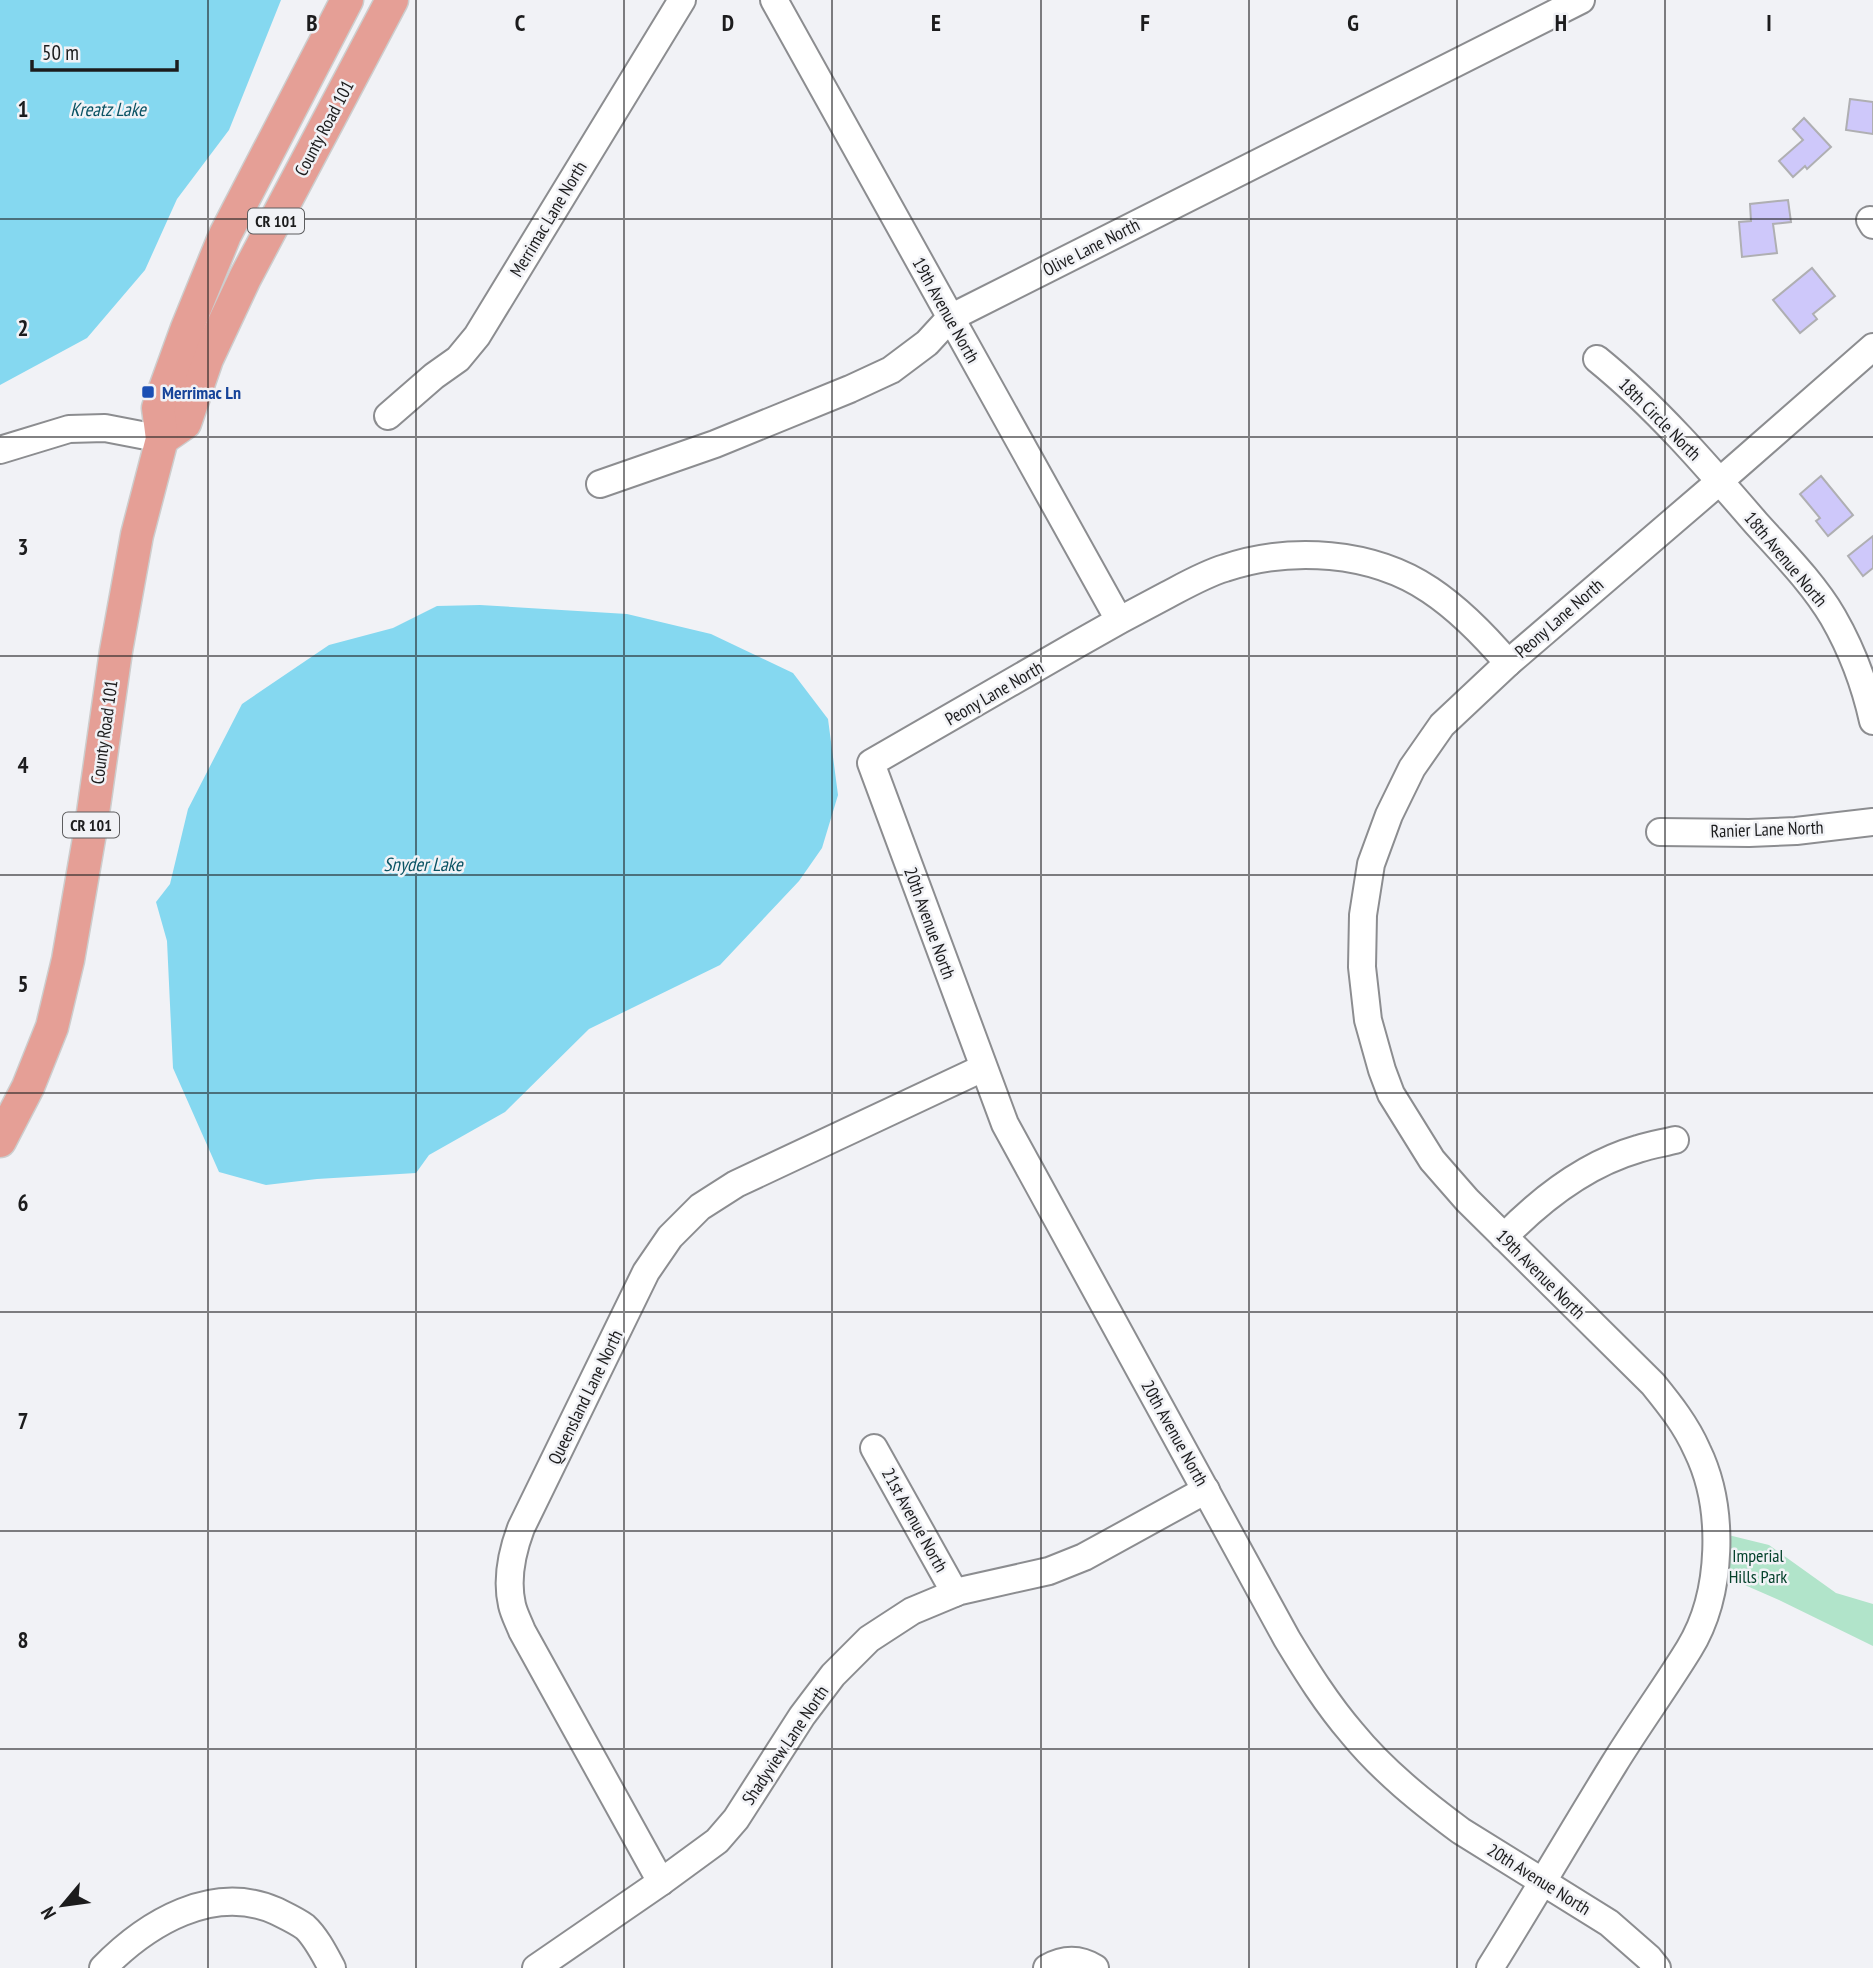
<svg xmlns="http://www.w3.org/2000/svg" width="1873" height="1968" viewBox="0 0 1873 1968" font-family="'PT Sans Narrow',sans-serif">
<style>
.green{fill:#b1e4ca}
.water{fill:#85d8f0}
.building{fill:#cec8fa;stroke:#afafb2;stroke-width:2}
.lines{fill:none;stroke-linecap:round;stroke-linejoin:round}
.minor-casing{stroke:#8c8d90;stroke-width:30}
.major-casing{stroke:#cdcdcd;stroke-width:35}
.minor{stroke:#fff;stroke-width:26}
.major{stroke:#e59f96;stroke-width:32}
.grid{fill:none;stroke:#1c1c1d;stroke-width:2;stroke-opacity:0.55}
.transit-dot{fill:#1a4fb4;stroke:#f1f2f6;stroke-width:2.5}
.labels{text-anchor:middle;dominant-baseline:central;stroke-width:5;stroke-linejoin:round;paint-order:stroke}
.shield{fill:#f1f2f6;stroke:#5c5c5e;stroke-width:2}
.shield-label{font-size:16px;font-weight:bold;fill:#1c1c1d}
.street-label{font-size:18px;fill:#1c1c1d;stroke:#f1f2f6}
.transit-label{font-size:18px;font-weight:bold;fill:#164399;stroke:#f1f2f6;text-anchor:start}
.park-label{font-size:18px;fill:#05422c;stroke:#f1f2f6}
.water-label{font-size:19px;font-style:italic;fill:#0a5364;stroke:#f1f2f6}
.grid-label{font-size:23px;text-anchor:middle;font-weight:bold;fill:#1c1c1d;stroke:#f1f2f6;stroke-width:5;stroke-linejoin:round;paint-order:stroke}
</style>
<rect width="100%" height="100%" fill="#f1f2f6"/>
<!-- green -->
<path class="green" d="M1716,1532L1769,1545L1836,1593L1873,1604V1646L1779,1600L1715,1572Z"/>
<!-- water -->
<g class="water">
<path d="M0,0H281L229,130L177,199L145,270L87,338L0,385Z"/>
<path d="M480,605L627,614L711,634L793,673L828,719L838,795L822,848L799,881L720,965L589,1029L505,1112L429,1155L416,1173L317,1179L266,1185L219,1172L173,1068L167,941L156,902L170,884L188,809L242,704L329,645L393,628L437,606Z"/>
</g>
<!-- building -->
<g class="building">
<path d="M1850,99L1873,102V134L1846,130Z"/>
<path d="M1804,118L1831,147L1807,169L1805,166L1793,177L1779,161L1803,140L1793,129Z"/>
<path d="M1788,200L1791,222L1773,224L1777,253L1742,257L1739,222L1751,221L1750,204Z"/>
<path d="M1812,268L1835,296L1813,314L1817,319L1800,333L1773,300Z"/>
<path d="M1821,476L1853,515L1828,536L1816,521L1820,518L1800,494Z"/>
<path d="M1873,536V568L1863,576L1848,556Z"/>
</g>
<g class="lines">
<!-- minor casing -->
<g class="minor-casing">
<g id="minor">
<path d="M774,0L1119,620"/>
<path d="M1870,220L1873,225"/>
<path d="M1597,359C1656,407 1706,465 1756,523C1783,553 1813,583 1833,617C1852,650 1865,685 1873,721"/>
<path d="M388,416L434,376L458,359L477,336L682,0"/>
<path d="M0,450L69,429L105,428L162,439"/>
<path d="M600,484L715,444L850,389L891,370L927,343L950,318L1581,0"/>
<path d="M1508,663C1485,636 1460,610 1430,590C1372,551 1291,546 1225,568C1205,574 1186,585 1167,595C1136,611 1105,628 1074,646C1006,685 939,724 871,763L1005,1124L1287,1639C1307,1672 1327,1704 1352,1733C1383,1771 1422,1802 1461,1831L1609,1923L1649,1958L1657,1968"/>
<path d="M1660,832L1749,833L1796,831L1873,822"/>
<path d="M1504,1237C1542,1198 1586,1164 1638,1149C1650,1145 1663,1143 1675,1140"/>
<path d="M874,1448L955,1593"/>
<path d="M661,1882L522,1631C519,1623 514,1614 512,1605C506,1579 512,1552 521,1528L646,1272L670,1237L700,1207L736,1184L983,1068"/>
<path d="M103,1968C147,1923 213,1883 276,1911C286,1916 297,1921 305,1927C316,1937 325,1955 332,1968"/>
<path d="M536,1968L661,1882L717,1841L736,1819L802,1716L833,1675L869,1639L912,1611L960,1591L1049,1571L1084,1557L1206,1490"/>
<path d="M1047,1968C1063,1959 1079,1958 1095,1968"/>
<path d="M1490,1968C1532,1901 1572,1832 1614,1764C1638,1725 1665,1688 1689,1649C1723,1594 1725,1507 1697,1450C1686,1425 1670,1405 1653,1384L1467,1200L1432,1160L1391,1094L1382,1070L1368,1020L1362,967L1363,915L1371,864L1389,815L1412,768L1442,725L1508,663L1720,481L1873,347"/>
</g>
</g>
<!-- major casing -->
<g class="major-casing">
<g id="major">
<path d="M162,439L185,423L207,359L245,278L392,0"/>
<path d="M0,1141L28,1087L52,1027L68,960L91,827L116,651L137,535L162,439L158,408L187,328L225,235L347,0"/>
</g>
</g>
<!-- minor -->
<use href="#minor" class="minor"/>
<!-- major -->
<use href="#major" class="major"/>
</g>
<!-- grid -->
<path class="grid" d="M208,0V1968M416,0V1968M624,0V1968M832,0V1968M1041,0V1968M1249,0V1968M1457,0V1968M1665,0V1968M0,219H1873M0,437H1873M0,656H1873M0,875H1873M0,1093H1873M0,1312H1873M0,1531H1873M0,1749H1873"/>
<!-- markers -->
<rect class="transit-dot" x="141" y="385" width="14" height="14" rx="3.5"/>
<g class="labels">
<!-- shield labels -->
<g class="shield">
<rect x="248" y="208.5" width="56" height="25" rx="5"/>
<rect x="63" y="812.5" width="56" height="25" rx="5"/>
</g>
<g class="shield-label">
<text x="276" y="221">CR 101</text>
<text x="91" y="825">CR 101</text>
</g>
<!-- street labels -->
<g class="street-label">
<text transform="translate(324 128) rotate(-62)">County Road 101</text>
<text transform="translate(548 219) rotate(-59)">Merrimac Lane North</text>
<text transform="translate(1091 247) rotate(-27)">Olive Lane North</text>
<text transform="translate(946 310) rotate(61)">19th Avenue North</text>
<text transform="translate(1660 419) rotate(45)">18th Circle North</text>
<text transform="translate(1786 559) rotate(50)">18th Avenue North</text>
<text transform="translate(1559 618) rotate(-41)">Peony Lane North</text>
<text transform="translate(994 693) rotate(-30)">Peony Lane North</text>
<text transform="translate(104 732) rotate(-82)">County Road 101</text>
<text transform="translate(1767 829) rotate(-2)">Ranier Lane North</text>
<text transform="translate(930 923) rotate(70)">20th Avenue North</text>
<text transform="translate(1541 1274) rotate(45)">19th Avenue North</text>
<text transform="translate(585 1397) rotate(-64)">Queensland Lane North</text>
<text transform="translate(1175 1433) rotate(61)">20th Avenue North</text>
<text transform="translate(915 1520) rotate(61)">21st Avenue North</text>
<text transform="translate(785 1745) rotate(-56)">Shadyview Lane North</text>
<text transform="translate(1539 1879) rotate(32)">20th Avenue North</text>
</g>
<!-- transit labels -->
<g class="transit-label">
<text x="162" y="392">Merrimac Ln</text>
</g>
<!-- park labels -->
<g class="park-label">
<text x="1758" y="1555">Imperial<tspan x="1758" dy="21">Hills Park</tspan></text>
</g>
<!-- water labels -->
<g class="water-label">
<text x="108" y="109">Kreatz Lake</text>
<text x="423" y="864">Snyder Lake</text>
</g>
</g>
<g class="grid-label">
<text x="312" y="31">B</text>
<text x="520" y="31">C</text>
<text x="728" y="31">D</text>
<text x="936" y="31">E</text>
<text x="1145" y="31">F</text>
<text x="1353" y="31">G</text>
<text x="1561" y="31">H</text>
<text x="1769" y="31">I</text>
<text x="23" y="117">1</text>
<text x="23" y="336">2</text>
<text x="23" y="555">3</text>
<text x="23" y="773">4</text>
<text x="23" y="992">5</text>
<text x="23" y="1211">6</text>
<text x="23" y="1429">7</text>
<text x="23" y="1648">8</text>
</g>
<!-- north arrow -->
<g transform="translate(63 1905) rotate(241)" stroke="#f1f2f6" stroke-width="5" paint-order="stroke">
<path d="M0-5L12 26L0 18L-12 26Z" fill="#1c1c1d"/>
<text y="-10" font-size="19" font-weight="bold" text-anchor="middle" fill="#1c1c1d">N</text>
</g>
<!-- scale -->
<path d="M32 60v10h145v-10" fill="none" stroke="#1c1c1d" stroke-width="3.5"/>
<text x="42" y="60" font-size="21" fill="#1c1c1d" stroke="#f1f2f6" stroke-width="5" paint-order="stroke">50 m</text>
</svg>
